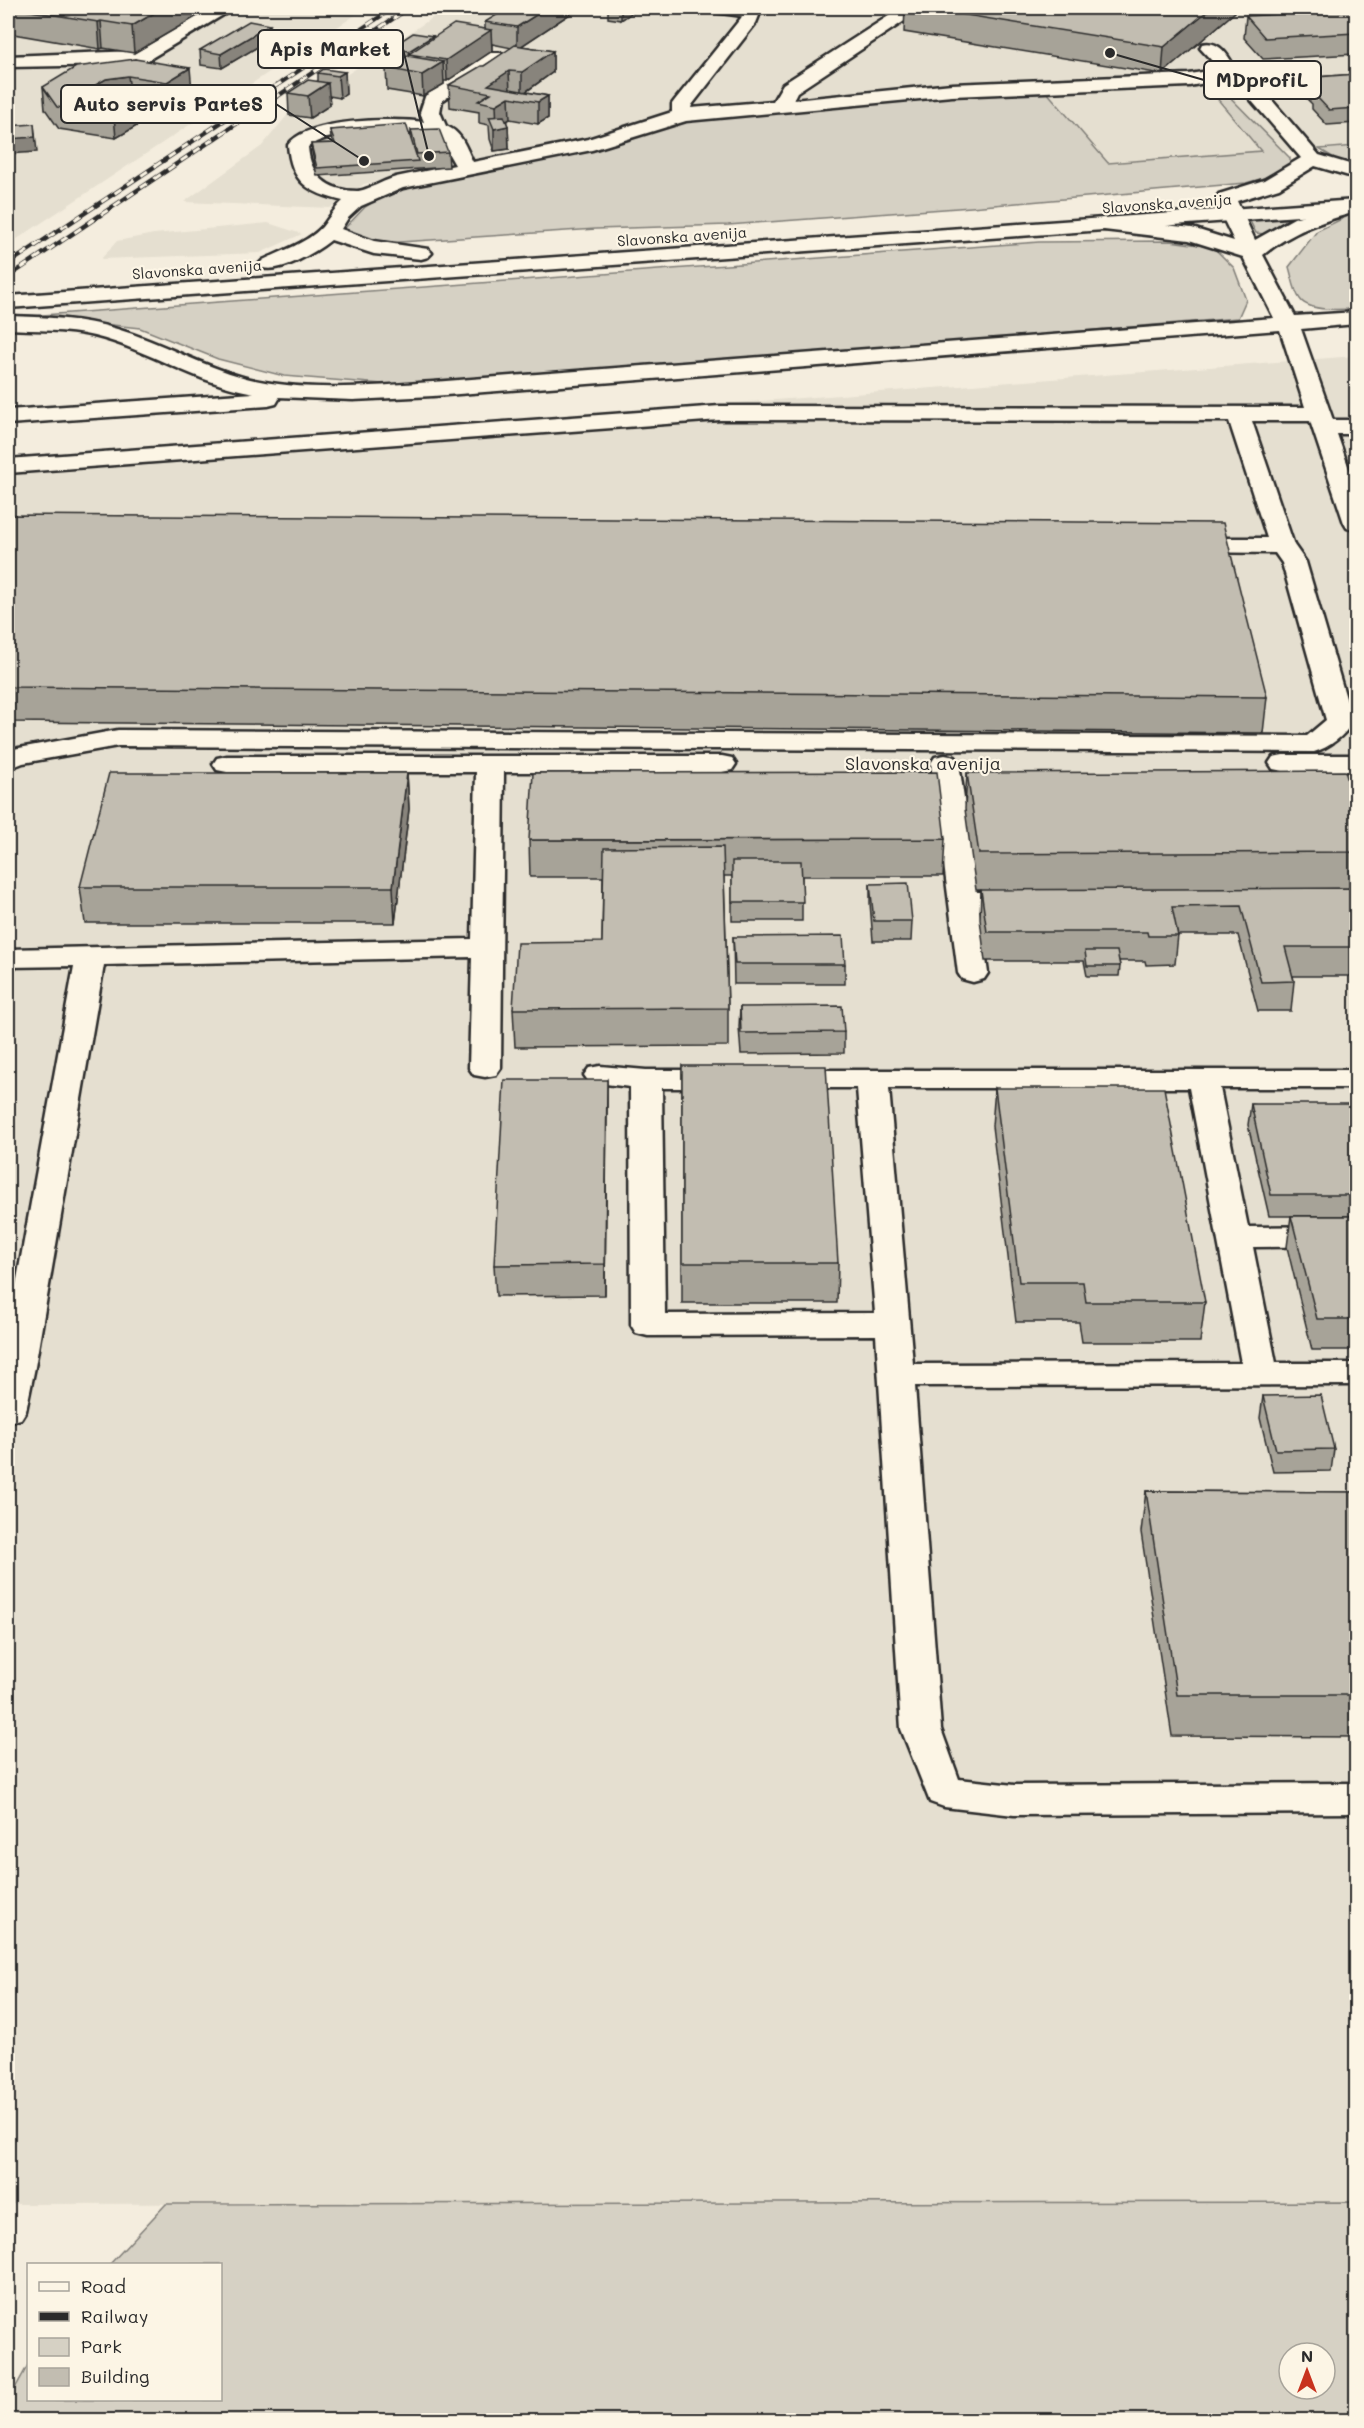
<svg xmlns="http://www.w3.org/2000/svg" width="1364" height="2428" viewBox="0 0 1364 2428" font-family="Mali,sans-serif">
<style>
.built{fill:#e5dfd0}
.green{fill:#d6d1c4;stroke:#807e78;stroke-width:1.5;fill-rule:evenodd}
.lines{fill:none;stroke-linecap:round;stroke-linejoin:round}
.minor-casing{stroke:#2b2b2b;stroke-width:5}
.major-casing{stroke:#2b2b2b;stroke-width:5}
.minor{fill:#fcf5e5;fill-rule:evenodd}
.major{fill:#fcf5e5;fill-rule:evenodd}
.rail-casing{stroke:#2b2b2b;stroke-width:4.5}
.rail{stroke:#fcf5e5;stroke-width:3;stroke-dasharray:8;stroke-linecap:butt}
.wall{fill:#a7a398;stroke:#2b2b2b;stroke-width:1.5}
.shaded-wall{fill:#88847c;stroke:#2b2b2b;stroke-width:1.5}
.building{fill:#c2bdb1;stroke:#2b2b2b;stroke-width:1.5}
.labels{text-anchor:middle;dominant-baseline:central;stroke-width:4.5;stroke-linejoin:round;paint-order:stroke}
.far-street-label{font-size:15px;fill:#2b2b2b;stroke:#fcf5e5}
.street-label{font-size:18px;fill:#2b2b2b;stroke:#fcf5e5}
.leader{fill:none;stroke:#2b2b2b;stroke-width:2}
.callout-dot{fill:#2b2b2b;stroke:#fcf5e5;stroke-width:2}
.callout{fill:#fcf5e5;stroke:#2b2b2b;stroke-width:2}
.callout-label{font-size:20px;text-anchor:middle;font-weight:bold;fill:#2b2b2b}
</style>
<rect width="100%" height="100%" fill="#f4edde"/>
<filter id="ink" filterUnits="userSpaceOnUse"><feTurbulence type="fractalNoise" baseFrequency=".0167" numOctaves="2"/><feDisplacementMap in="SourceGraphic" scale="12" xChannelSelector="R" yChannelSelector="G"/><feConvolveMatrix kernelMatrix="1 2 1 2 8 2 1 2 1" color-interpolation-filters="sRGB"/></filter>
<g filter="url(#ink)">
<!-- built -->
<g class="built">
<path d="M8,8H366L8,245Z"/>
<path d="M447,8H1296L1356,25V146L1283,151L1215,82L1205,84L1261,151L1108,163L831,99L695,109L602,137L364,184L330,208L184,202L262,146L289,113Z"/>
<path d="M268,223L302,234L260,253L101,259L117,241L154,234Z"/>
<path d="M1356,356V2202L8,2204V458Z"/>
</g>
<!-- green -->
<g class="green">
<path d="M1215,82L1290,158V165L1281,173L1246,183L971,207L728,225L596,229L385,243L363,240L346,232L345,228L365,207L381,197L406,188L466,173L596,150L701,117L816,109L962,94L1046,91L1108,163L1261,151L1205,84Z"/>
<path d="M1356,146V166L1336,159L1319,149Z"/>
<path d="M1356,212V308C1343,310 1309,312 1300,299C1294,292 1292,276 1289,267L1317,231Z"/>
<path d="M1289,215L1290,218L1264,234L1256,233L1248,217Z"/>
<path d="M1170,241L1213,247L1234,268L1246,300L1238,318L419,387L284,376L218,359L140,328L29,316L1039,242Z"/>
<path d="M1356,2202V2420H8V2401L28,2365V2400H220V2264H110L166,2204ZM1289,2353H1325V2389H1289Z"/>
</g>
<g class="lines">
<!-- minor casing -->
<g class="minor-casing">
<g id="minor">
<path d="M210,8H231L228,12L148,60L120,65L8,67V56L136,51Z"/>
<path d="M711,8H762L756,23L692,105L691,108L773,101L783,84L901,8H921L918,12L797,92L793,100L952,84L1189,74L1216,70L1213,62L1200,48L1202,44C1219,40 1228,55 1235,68L1234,71L1258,84L1319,155L1356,166V178L1315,166L1279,188L1237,201L1255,240L1294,218L1356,200V212C1322,221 1291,232 1263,255L1295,316L1356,312V324L1301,329L1333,420H1356V434H1337L1356,489V530L1347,528L1344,523L1310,421H1252L1294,545L1306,562L1353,722C1345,735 1329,748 1314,752L118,746L23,763L8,769V750L118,730L1307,736L1326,720L1282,563L1275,553L1184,552L1175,550L1172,545L1175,540L1184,538H1267L1229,421L720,420L8,473V459L720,406L1305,407L1280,330L433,396L353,400L278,397L279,399L276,404L268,406L8,424V410L254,393C195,383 150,350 94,336C66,329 36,331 8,329V316C45,317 81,318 117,329C161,342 201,366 246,378C306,393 372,386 433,382L1274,318L1243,257L1189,240L1104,230L1097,228L1094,224L1097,220L1104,218L1192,228L1234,241L1221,214L1216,198L1219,194L1264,180L1301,158L1244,92L1222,80L1189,86L952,96L686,121L592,150L403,188L361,206L348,218L341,229L374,241L428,249L432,253L428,257L421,259L374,254L331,240C316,252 281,273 263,268L259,264L263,260C282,251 307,243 322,227C329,218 334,209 343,201C309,193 291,183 288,145C306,118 394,118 424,122L420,112L426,94L487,53H501L503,57L501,61L442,101L440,112L446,126C462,132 466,148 473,162L588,139L672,112V104L675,100L741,18L742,16L714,12ZM401,132L439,137L455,165C435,169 415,173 396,177C385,180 366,191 357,191C327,191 310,175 308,147C328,131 375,133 401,132Z"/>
<path d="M945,755L955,757L959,763L977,892H1025L1035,895L1040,901L1035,907L1025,910H979L988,973L984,979L973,982L962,979L958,973L931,763L935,757Z"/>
<path d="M1283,755H1356V771H1283L1273,769L1269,763L1273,757Z"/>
<path d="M227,756H722L732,758L736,764L732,770L722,772H504L501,1068L496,1075L485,1077L474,1075L469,1068L472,957L104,965L35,1367L26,1411L21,1419L8,1422V1329L74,966L8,967V949L472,939L476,772H227L217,770L213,764L217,758Z"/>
<path d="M600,1066L646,1070H726L737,1072L742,1079L737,1086L726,1088H662L665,1314L875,1313L857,1088H784L773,1086L768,1079L773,1072L784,1070H1356V1088H1220L1248,1227L1356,1226V1246L1253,1247L1276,1363H1356V1385L915,1386L941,1729L959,1779L1014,1785L1356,1783V1813L1014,1815L944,1807L930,1802L901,1729L876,1335L648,1336L636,1333L631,1325L630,1087L589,1082L584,1075L589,1068ZM889,1088H1189L1241,1363L913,1364Z"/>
</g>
</g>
<!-- major casing -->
<g class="major-casing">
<path id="major" d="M1356,200V212L8,308V296Z"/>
</g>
<!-- minor -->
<use href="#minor" class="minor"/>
<!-- major -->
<use href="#major" class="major"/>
<!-- rail casing -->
<g class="rail-casing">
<g id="rail">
<path d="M8,264L393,8"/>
<path d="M8,277L409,8"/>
</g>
</g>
<!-- rail -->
<use href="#rail" class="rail"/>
</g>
<!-- wall -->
<g class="wall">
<path d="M8,8H211L134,53L103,48L100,49L8,33Z"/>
<path d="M579,8L521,46L553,51V72L526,92L548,96V118L538,124L510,119L506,121L508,126L509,149L494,151L490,139L489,125L479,123V112L450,107L449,85L484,66L512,48L492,44V51L447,81H444V84L423,96L387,90L386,68L391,65L390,48L433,36V38L485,29V22Z"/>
<path d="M608,8H637V9L621,20L608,18Z"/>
<path d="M905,8H1235V12L1162,74L904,32Z"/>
<path d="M1356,10V54L1263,59L1244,38L1246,16Z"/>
<path d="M271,39L222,68L201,65L200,50Z"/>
<path d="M135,59L192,90L169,104L131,97L120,99L140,124L116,138L59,129L45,109L43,87Z"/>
<path d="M345,72L346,94L340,98L329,96L330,105L310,118L289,115L288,93L318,81V73Z"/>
<path d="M1356,74V123L1327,125L1312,109V104L1301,93L1303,78Z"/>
<path d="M330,130L411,140V130L448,152L449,167L317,176L312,152L311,144L333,143L331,138Z"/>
<path d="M8,515L1267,697L1263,733L8,722Z"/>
<path d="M407,773L409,809L395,923H85L80,887Z"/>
<path d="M967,773L1356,807V976H1293L1294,981L1291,1011H1258L1238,935H1178L1175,964L1146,965L1145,961H1119L1120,966L1119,976H1087L1084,961H985L980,919L981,890H976L965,809Z"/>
<path d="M945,839L943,876H802V921H732V876H724L728,1008V1046L515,1047L513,1009L602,942L603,877H530L529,840Z"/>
<path d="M870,884L912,921L911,941H873L870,903Z"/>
<path d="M733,937L845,964V984H734Z"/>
<path d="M740,1007L844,1032V1053L741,1054L739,1027Z"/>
<path d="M682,1066L838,1263L837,1303H682Z"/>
<path d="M607,1080L605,1295L496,1296L494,1265Z"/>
<path d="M995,1088L1205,1302L1200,1342H1082L1079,1322H1016L992,1126Z"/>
<path d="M1251,1104L1356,1122V1216H1269L1248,1125Z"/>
<path d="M1291,1216H1356V1350H1312L1287,1247Z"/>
<path d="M1263,1396L1334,1449L1331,1471L1273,1472L1260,1418Z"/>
<path d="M1146,1491L1356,1492V1737L1172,1736L1141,1532Z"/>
</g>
<!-- shaded-wall -->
<g class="shaded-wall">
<path d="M163,8H211L134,53L132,26Z"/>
<path d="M547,8H579L517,49V27Z"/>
<path d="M621,8H637V9L621,20Z"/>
<path d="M1211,8H1235V12L1162,74L1164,47Z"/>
<path d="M101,21L103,48L100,49L98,22Z"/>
<path d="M270,25L271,39L222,68L221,54Z"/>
<path d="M491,30L492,51L447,81L446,60Z"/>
<path d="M433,36L434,57L410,54L409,51Z"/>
<path d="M553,51V72L522,94V72Z"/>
<path d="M443,62L444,84L423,96L422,75Z"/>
<path d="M190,68L192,90L169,104L167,82Z"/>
<path d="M509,71L510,92L491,93L488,85Z"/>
<path d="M345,72L346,94L340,98L338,76Z"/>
<path d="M128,76L131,97L108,101L94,109L92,87L106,79Z"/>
<path d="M328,83L330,105L310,118L308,96Z"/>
<path d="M548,96V118L538,124V102Z"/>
<path d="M509,97L510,119L497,127L496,105Z"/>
<path d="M137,102L140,124L116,138L114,116Z"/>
<path d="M34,124L37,152L8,154V139Z"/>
<path d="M508,126L509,149L494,151V129Z"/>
<path d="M407,773L409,809L395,923L393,887Z"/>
<path d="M607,1080V1109L605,1295V1264Z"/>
</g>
<!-- building -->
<g class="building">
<path d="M12,8H163L132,26L101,21L98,22Z"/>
<path d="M508,8H547L517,27L485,22Z"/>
<path d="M923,8H1211L1164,47Z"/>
<path d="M1356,10V33L1265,38L1246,16Z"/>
<path d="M249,21L270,25L221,54L200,50Z"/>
<path d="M454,24L491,30L446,60L409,54Z"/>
<path d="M413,33L433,36L409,51L390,48Z"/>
<path d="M515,45L553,51L522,72L509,71L488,85L548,96L538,102L509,97L496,105L478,101L491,93L449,85L481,66H484Z"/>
<path d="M407,56L443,62L422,75L386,68Z"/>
<path d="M135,59L190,68L167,82L128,76L106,79L92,87L97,95L137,102L114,116L57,107L43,87L76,67Z"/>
<path d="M324,69L345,72L338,76L318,73Z"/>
<path d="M1356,74V108L1329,110L1314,94H1318L1303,78Z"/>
<path d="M308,80L328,83L308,96L288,93Z"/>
<path d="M504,116L508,126L494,129L489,117Z"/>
<path d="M34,124L35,137L8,139V126Z"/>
<path d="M406,124L418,161L317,168L311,144L335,143L330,130Z"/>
<path d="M439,129L448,152L417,154L411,130Z"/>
<path d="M8,515L1223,523L1267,697L8,687Z"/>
<path d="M1345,771L1356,807V852L979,854L967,773Z"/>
<path d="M937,772L945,839L529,840L533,773Z"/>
<path d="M109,773H407L393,887H80Z"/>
<path d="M723,847L728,1008L513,1009L517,943L602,942L604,848Z"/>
<path d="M732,861H801L803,902H732Z"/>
<path d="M908,883L912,921H874L870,884Z"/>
<path d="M1356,888V947H1285L1294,981L1261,982L1241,906L1172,907L1178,936H1148L1147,932H987L981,890Z"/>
<path d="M843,936L845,964H735L733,937Z"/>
<path d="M1085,951H1117L1120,966H1087Z"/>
<path d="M842,1006L844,1032L741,1033L740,1007Z"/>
<path d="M682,1066H826L838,1263H682Z"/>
<path d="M504,1080H607L605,1264L494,1265Z"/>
<path d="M995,1088H1164L1205,1302H1086L1083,1282H1019Z"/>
<path d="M1251,1104H1352L1356,1122V1195H1271Z"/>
<path d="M1291,1216H1356V1319H1317Z"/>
<path d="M1321,1395L1334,1449L1276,1450L1263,1396Z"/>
<path d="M1146,1491L1356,1492V1695H1177Z"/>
</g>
</g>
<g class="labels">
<!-- far-street labels -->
<g class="far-street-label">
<text transform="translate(1167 203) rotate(-4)">Slavonska avenija</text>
<text transform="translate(682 236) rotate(-4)">Slavonska avenija</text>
<text transform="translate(197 269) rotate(-4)">Slavonska avenija</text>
</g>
<!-- street labels -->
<g class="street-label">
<text x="923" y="763">Slavonska avenija</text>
</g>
</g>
<!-- callouts -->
<path class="leader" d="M429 156L403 49M1110 53L1204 80M364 161L276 104"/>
<g class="callout-dot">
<circle cx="429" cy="156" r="6"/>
<circle cx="1110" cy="53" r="6"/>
<circle cx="364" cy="161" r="6"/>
</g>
<g class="callout">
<rect x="258" y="30" width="145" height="38" rx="6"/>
<rect x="1204" y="61" width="117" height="38" rx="6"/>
<rect x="61" y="85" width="215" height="38" rx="6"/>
</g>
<g class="callout-label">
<text x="330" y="56">Apis Market</text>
<text x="1262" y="87">MDprofiL</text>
<text x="168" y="111">Auto servis ParteS</text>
</g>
<!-- margin -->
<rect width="1364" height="2428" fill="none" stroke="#fcf5e5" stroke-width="30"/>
<rect x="15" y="15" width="1334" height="2398" fill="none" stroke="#2b2b2b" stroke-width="2" filter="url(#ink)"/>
<!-- legend -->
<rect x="27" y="2263" width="195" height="138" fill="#fcf5e5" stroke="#a8a49b" stroke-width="1.5"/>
<rect x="39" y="2282" width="30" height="9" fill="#fcf5e5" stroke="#a8a49b" stroke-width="1.5"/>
<text x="81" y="2293" font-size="18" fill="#2b2b2b">Road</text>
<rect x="39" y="2312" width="30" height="9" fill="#2b2b2b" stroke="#a8a49b" stroke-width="1.5"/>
<text x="81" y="2323" font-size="18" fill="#2b2b2b">Railway</text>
<rect x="39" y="2338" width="30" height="18" fill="#d6d1c4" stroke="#a8a49b" stroke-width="1.5"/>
<text x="81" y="2353" font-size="18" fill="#2b2b2b">Park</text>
<rect x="39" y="2368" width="30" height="18" fill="#c2bdb1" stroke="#a8a49b" stroke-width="1.5"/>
<text x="81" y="2383" font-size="18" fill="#2b2b2b">Building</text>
<!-- north arrow -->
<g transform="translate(1307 2371)"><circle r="28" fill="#fcf5e5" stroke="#a8a49b" stroke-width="1.5"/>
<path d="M0-4.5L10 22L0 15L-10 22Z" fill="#c8321e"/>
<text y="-9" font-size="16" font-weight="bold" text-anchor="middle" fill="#2b2b2b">N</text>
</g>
</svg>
